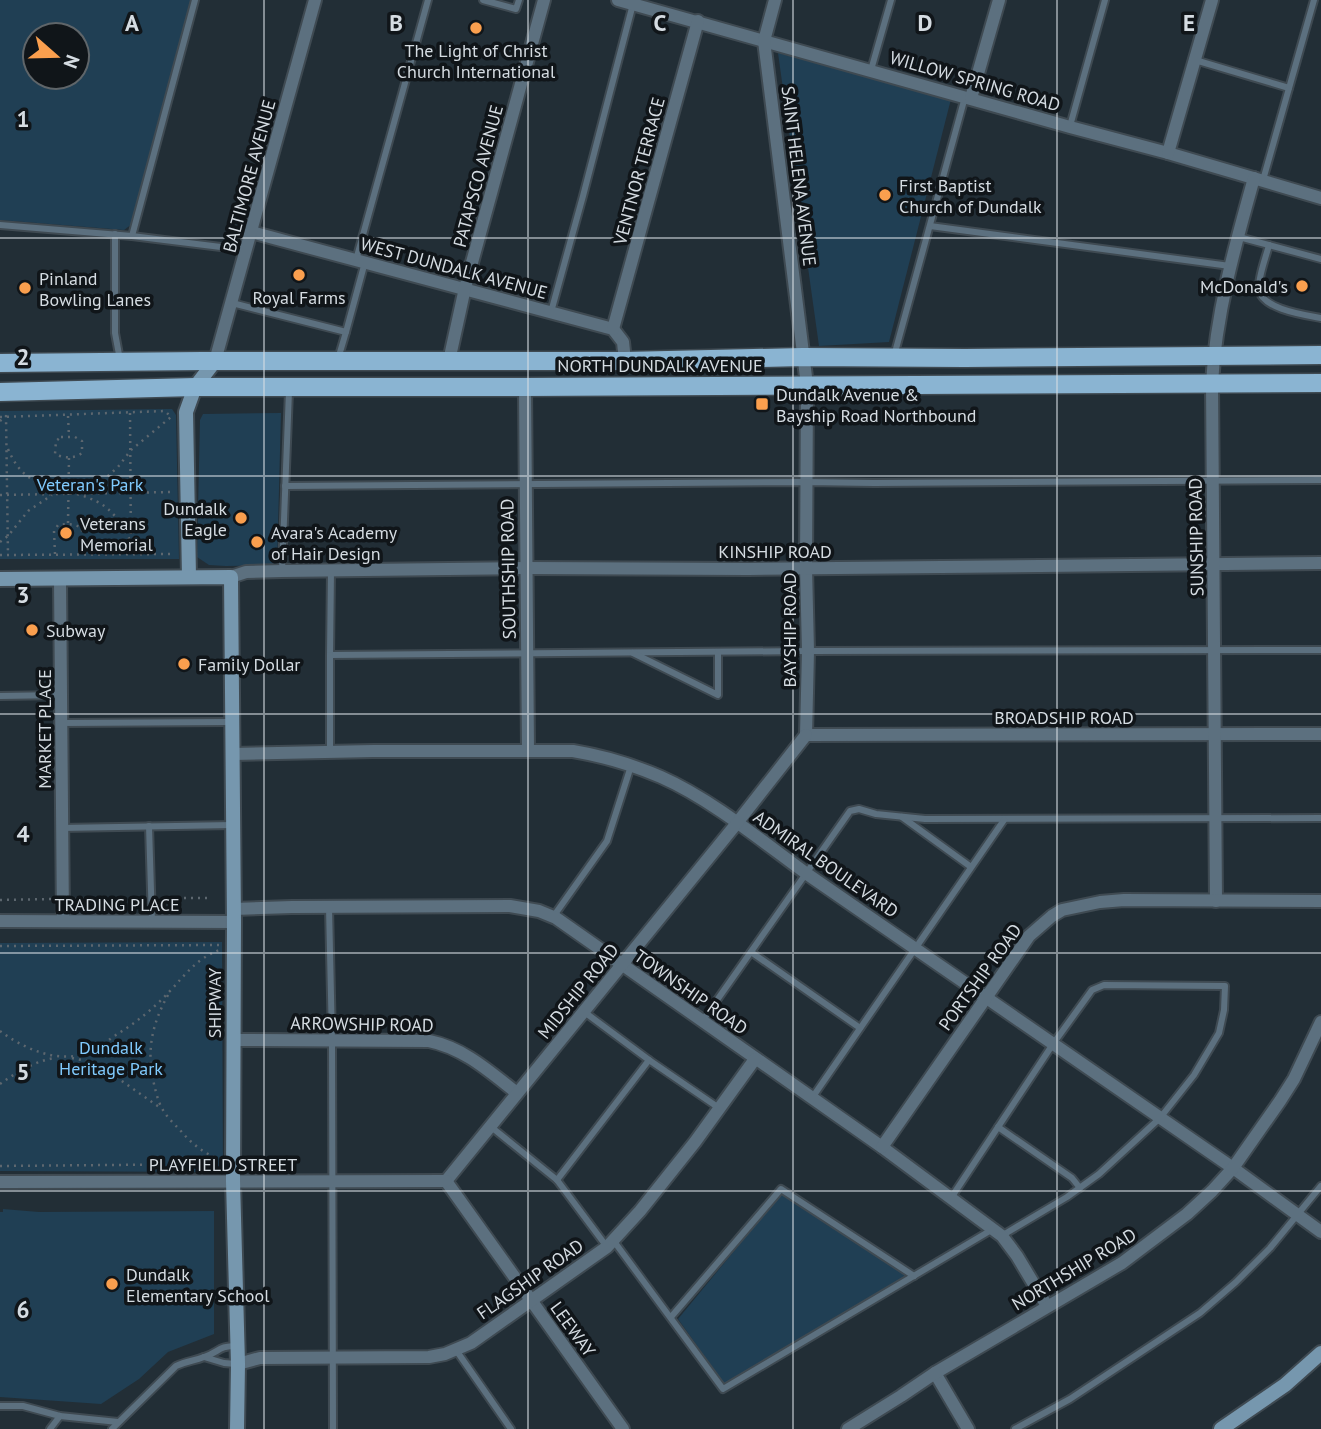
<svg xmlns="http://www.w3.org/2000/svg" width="1321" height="1429" viewBox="0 0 1321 1429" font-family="'PT Sans',sans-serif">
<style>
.green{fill:#203f54;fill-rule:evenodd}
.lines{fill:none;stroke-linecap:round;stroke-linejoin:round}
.lane-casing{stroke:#3f4a52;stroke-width:10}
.street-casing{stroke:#3f4a52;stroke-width:16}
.secondary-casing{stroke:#3f4a52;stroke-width:18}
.primary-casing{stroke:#3f4a52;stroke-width:21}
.path{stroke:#5d676f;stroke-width:2.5;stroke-dasharray:2 5;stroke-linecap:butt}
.lane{stroke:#5c707f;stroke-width:6}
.street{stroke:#5c707f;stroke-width:12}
.secondary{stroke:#7697ae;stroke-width:14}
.primary{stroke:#8ab4d2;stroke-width:18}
.grid{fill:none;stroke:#d5dce2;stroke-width:2;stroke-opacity:0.55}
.poi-dot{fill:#fa9f4e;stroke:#101519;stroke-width:2.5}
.labels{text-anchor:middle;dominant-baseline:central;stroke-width:7;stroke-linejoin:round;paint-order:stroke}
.poi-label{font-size:18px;fill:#d5dce2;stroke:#101519;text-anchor:start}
.street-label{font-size:18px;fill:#d5dce2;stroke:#101519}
.park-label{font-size:18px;fill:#80cafd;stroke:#101519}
.grid-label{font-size:23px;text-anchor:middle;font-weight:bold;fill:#d5dce2;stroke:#101519;stroke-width:7;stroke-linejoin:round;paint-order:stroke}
</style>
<rect width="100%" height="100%" fill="#222e36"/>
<!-- green -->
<g class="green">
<path d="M0,0H192L132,224L124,230L0,220ZM35,35H77V77H35Z"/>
<path d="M778,53L951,99L889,342L819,346Z"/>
<path d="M172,409L176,415L179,559H0V411Z"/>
<path d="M281,413L277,565L226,566L209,565L197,557L200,420L203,414Z"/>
<path d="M222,942L223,1172L0,1171V943Z"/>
<path d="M782,1193L909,1276L725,1385L678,1319Z"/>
<path d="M3,1209L39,1212L214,1211V1334L168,1352L139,1379L101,1404L0,1397V1212H3Z"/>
</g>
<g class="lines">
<!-- lane casing -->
<g class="lane-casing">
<g id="lane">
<path d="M483,0L516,9L519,0"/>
<path d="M1195,60L1289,88"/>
<path d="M871,70L891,0"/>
<path d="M1070,126L1105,0"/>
<path d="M1263,180L1314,0"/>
<path d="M0,225L132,236L245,250"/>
<path d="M930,226L1230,266"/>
<path d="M115,234V333L120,360"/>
<path d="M132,236L195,0"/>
<path d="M1239,237L1321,259"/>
<path d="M1269,245C1266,257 1258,277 1259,289C1261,309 1305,315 1321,318"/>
<path d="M356,260L428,0"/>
<path d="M232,303L346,332L338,359"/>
<path d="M551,312L583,196L633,4"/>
<path d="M346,332L365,262"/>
<path d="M894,356L965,97"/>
<path d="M285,486L807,482L874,483L1321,480"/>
<path d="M282,571L289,391"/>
<path d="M331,571L330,655L808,651L1321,650"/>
<path d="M633,653L718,695V652"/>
<path d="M0,696L61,695"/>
<path d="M61,723L230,722"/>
<path d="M330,753V655"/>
<path d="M902,817L971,867"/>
<path d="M149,826L152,922"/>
<path d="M61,828L233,825"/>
<path d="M329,907L332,1040L333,1429"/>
<path d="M553,917L607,841L631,766"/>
<path d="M751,952L860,1028"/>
<path d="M583,1011L649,1060L719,1108"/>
<path d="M703,1020L850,811L859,809L876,814L925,819L1321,818"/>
<path d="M812,1098L1004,820"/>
<path d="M490,1126L557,1180L607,1247"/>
<path d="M998,1127L1072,1178L1080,1188"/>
<path d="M557,1180L649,1060"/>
<path d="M951,1198L1053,1044L1092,990L1104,985L1225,986L1224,1010L1219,1033L1194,1075L1160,1118L1099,1174L1067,1197L1003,1235"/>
<path d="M613,1240L723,1389L993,1229"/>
<path d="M671,1317L781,1189L914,1276"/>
<path d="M456,1350L511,1429"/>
<path d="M204,1357L224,1363L236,1364"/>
<path d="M0,1406H23L60,1416L118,1422"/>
<path d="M50,1429L60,1416"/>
<path d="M112,1429L176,1366C187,1361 194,1361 204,1357C220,1352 217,1346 237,1346"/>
<path d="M1015,1429L1070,1399L1200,1313L1236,1282L1270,1248L1321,1186"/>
</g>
</g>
<!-- street casing -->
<g class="street-casing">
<g id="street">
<path d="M618,0L1070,127L1168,153L1321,198"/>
<path d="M775,0L764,41L807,385L806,568L808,651L806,735"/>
<path d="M971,98L999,0"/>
<path d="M1168,153L1212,0"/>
<path d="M251,232L613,329L623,342L625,361"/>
<path d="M613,329L698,21"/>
<path d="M215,361L315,0"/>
<path d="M449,361L465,288L544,0"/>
<path d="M525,387L528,751"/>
<path d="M231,577L246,572L282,571L525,568L749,569L1321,563"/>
<path d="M60,580L63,921"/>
<path d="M806,735L1321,734"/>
<path d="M233,754L373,751H573C603,756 633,765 661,777C711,799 763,842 807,874L1233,1168L1321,1232"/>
<path d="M1216,901L1212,383C1216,312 1235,246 1254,178"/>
<path d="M234,909L292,907L510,906L539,911L556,918L882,1147L1002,1236L1017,1256L1047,1306"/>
<path d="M0,921L234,922"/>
<path d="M233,1040L429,1041C464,1048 490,1072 517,1093"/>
<path d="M882,1147L1029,936L1052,916L1062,910L1100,902L1124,900L1321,901"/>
<path d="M446,1181L737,823L806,735"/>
<path d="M446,1181L623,1429"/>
<path d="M0,1182L446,1181"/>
<path d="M238,1364L260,1358L429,1357L445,1354L471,1343L607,1247L640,1211L695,1142L755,1059"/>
<path d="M935,1373L968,1429"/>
<path d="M848,1429L901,1396L935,1373L1122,1263L1187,1214L1212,1191L1233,1168L1280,1101L1294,1079L1321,1022"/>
</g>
</g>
<!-- secondary casing -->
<g class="secondary-casing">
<g id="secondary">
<path d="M189,577L186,412L195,387L215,361"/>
<path d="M0,579L231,577L234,922L233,1181L238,1364L237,1429"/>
<path d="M1221,1429L1285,1385L1321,1353"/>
</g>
</g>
<!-- primary casing -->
<g class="primary-casing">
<g id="primary">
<path d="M0,363L202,361H625L803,357L965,358L1321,355"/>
<path d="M0,392L195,387H525L1321,383"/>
</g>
</g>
<!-- path -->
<g class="path">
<path d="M130,413L131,553"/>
<path d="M68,416L69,437"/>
<path d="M0,417L165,411L172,418"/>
<path d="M0,421L6,416L8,555"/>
<path d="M61,437H75L82,441V453C75,459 62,458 55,454L56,441Z"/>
<path d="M8,449C20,477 33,481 60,492"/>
<path d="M77,492L100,483L118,467L131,450L171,417"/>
<path d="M77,494C108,503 116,514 130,540"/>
<path d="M0,495L172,492"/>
<path d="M68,523L69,457"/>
<path d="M0,542L8,536L28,511L52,495"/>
<path d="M55,554L54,531L58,525C67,524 75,523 82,529L83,554"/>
<path d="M0,555L174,554"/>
<path d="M163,898H208"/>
<path d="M75,899L142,898"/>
<path d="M0,900L51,899"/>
<path d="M0,946L219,945V947"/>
<path d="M168,995C152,1024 146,1051 154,1084C156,1092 158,1102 163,1110C167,1117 174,1124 180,1130C191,1143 203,1153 219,1159"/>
<path d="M0,1031C23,1048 57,1064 86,1053C98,1049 108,1040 119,1033C137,1022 155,1007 169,992C186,974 195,960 219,950"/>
<path d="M72,1058L96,1063L162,1109"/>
<path d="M0,1084C17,1072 35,1061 55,1058"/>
<path d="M0,1166L217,1164"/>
</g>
<!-- lane -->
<use href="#lane" class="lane"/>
<!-- street -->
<use href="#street" class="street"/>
<!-- secondary -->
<use href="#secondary" class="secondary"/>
<!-- primary -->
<use href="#primary" class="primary"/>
</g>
<!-- grid -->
<path class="grid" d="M264,0V1429M528,0V1429M793,0V1429M1057,0V1429M0,238H1321M0,476H1321M0,714H1321M0,953H1321M0,1191H1321"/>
<!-- markers -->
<g class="poi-dot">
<circle cx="476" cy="28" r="7"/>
<circle cx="885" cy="195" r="7"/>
<circle cx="299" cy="275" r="7"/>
<circle cx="1302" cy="286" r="7"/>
<circle cx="25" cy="288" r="7"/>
<rect x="755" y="397" width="14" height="14" rx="3.5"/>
<circle cx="241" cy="518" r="7"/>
<circle cx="66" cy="533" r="7"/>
<circle cx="257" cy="542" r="7"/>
<circle cx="32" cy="630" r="7"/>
<circle cx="184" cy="664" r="7"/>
<circle cx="112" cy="1284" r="7"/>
</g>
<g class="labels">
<!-- poi labels -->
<g class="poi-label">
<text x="476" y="50" text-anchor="middle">The Light of Christ<tspan x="476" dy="21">Church International</tspan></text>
<text x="899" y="185">First Baptist<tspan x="899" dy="21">Church of Dundalk</tspan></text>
<text x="39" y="278">Pinland<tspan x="39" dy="21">Bowling Lanes</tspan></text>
<text x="1288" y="286" text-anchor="end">McDonald's</text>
<text x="299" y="297" text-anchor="middle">Royal Farms</text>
<text x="776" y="394">Dundalk Avenue &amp;<tspan x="776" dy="21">Bayship Road Northbound</tspan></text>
<text x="227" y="508" text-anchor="end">Dundalk<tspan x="227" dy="21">Eagle</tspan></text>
<text x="80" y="523">Veterans<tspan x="80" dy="21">Memorial</tspan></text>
<text x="271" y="532">Avara's Academy<tspan x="271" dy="21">of Hair Design</tspan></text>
<text x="46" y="630">Subway</text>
<text x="198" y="664">Family Dollar</text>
<text x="126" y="1274">Dundalk<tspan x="126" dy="21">Elementary School</tspan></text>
</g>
<!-- street labels -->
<g class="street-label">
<text transform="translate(975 81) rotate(16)">WILLOW SPRING ROAD</text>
<text transform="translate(639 171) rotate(-75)">VENTNOR TERRACE</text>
<text transform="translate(249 176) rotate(-75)">BALTIMORE AVENUE</text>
<text transform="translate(478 176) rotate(-75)">PATAPSCO AVENUE</text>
<text transform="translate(799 176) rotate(83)">SAINT HELENA AVENUE</text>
<text transform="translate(454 268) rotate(15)">WEST DUNDALK AVENUE</text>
<text x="660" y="365">NORTH DUNDALK AVENUE</text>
<text transform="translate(1196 537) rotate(-91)">SUNSHIP ROAD</text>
<text x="775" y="551">KINSHIP ROAD</text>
<text transform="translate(508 569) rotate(-91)">SOUTHSHIP ROAD</text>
<text transform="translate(789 630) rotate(-90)">BAYSHIP ROAD</text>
<text x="1064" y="717">BROADSHIP ROAD</text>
<text transform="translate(44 729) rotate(-90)">MARKET PLACE</text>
<text transform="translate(826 864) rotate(35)">ADMIRAL BOULEVARD</text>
<text x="117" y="904">TRADING PLACE</text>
<text transform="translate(980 977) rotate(-54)">PORTSHIP ROAD</text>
<text transform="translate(578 991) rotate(-51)">MIDSHIP ROAD</text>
<text transform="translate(691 992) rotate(35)">TOWNSHIP ROAD</text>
<text transform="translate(214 1003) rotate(-90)">SHIPWAY</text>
<text transform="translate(362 1024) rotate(1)">ARROWSHIP ROAD</text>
<text x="223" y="1164">PLAYFIELD STREET</text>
<text transform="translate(1074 1269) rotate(-31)">NORTHSHIP ROAD</text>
<text transform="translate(530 1279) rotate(-35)">FLAGSHIP ROAD</text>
<text transform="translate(573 1329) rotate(54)">LEEWAY</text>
</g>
<!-- park labels -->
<g class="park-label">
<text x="90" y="484">Veteran's Park</text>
<text x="111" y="1047">Dundalk<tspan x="111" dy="21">Heritage Park</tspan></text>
</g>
</g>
<g class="grid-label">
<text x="132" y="31">A</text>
<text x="396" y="31">B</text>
<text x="660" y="31">C</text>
<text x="925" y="31">D</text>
<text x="1189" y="31">E</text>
<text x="23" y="127">1</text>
<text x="23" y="365">2</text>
<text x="23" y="603">3</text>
<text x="23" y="842">4</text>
<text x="23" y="1080">5</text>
<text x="23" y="1318">6</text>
</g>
<!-- north arrow -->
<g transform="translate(56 56) rotate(110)"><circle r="33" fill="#101519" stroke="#5f6569" stroke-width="2"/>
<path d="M0-5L12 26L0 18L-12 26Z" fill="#fa9f4e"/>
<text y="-10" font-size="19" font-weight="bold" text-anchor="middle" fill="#d5dce2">N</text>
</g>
</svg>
